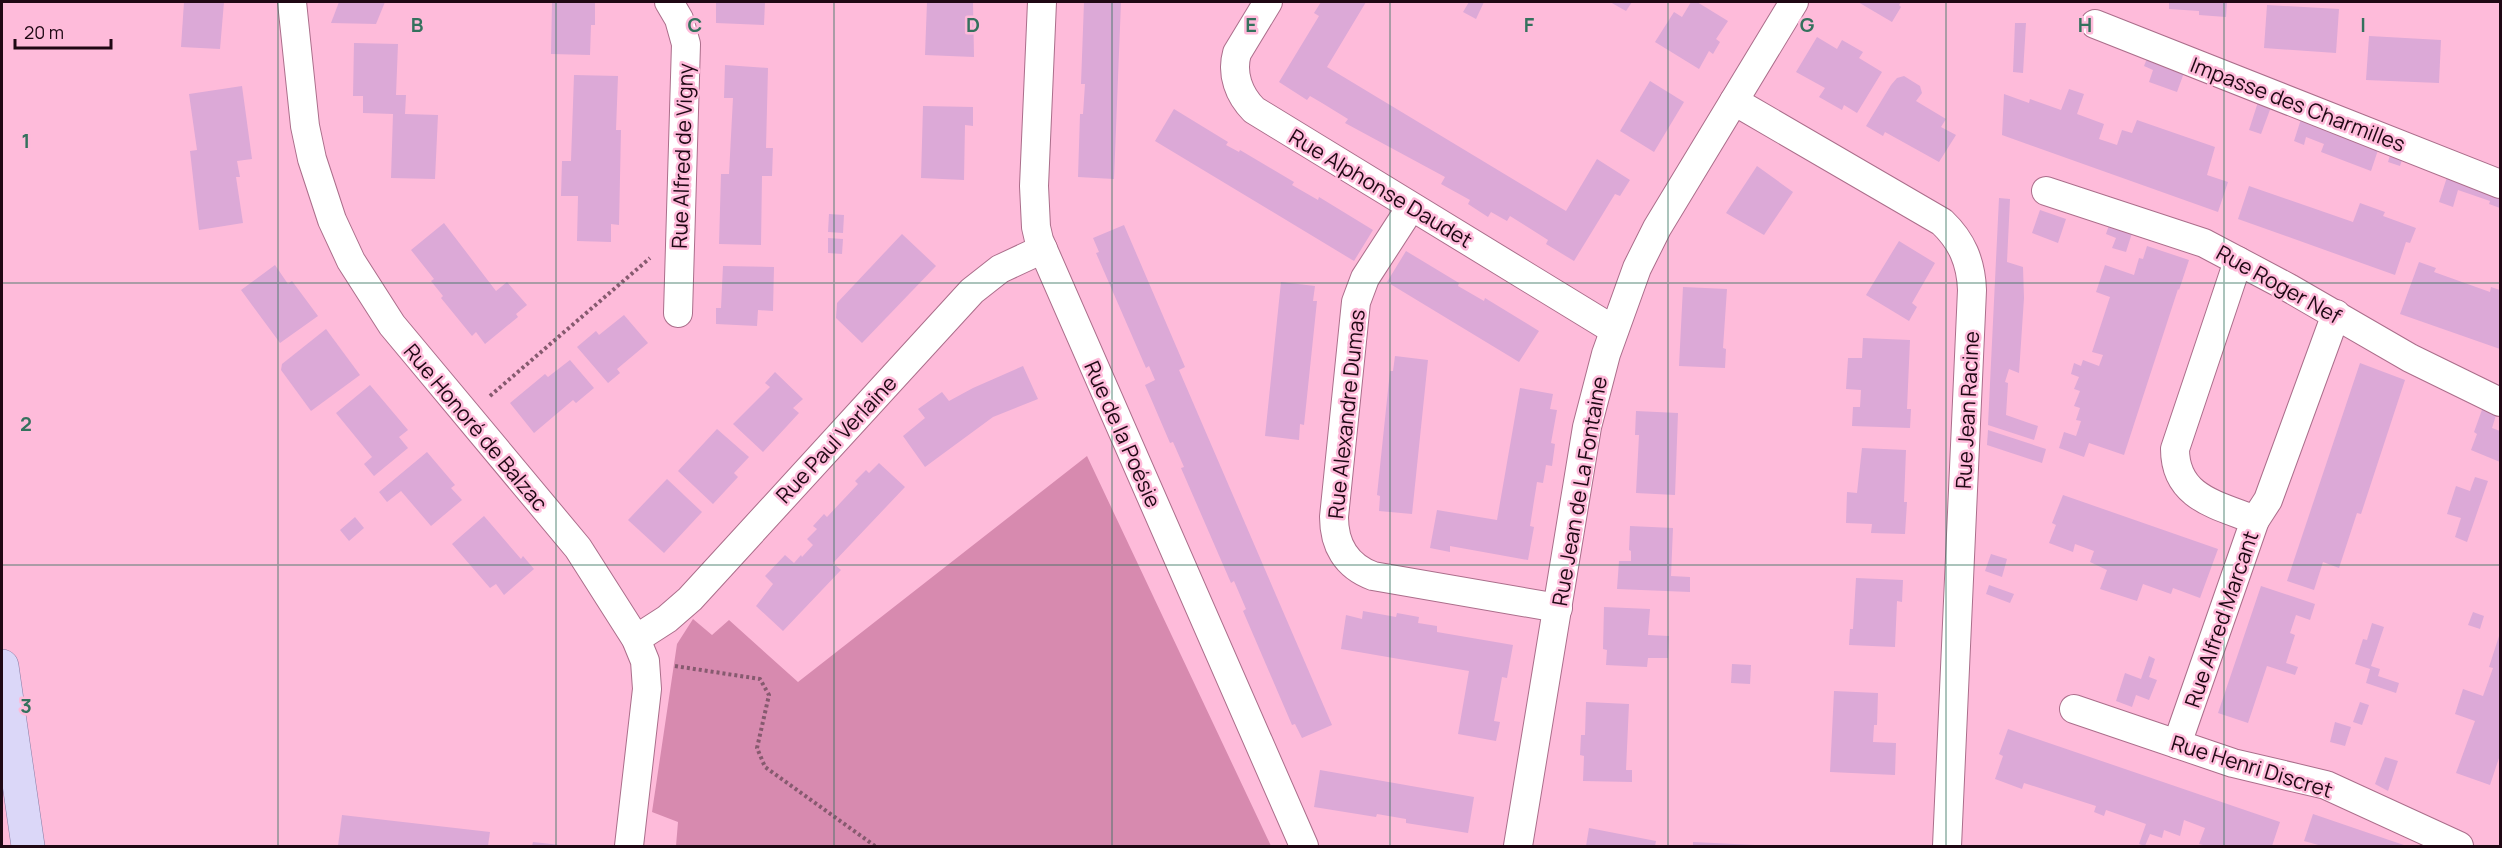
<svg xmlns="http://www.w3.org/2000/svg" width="2502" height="848" viewBox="0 0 2502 848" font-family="Manrope,sans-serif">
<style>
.green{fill:#d78aaf}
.building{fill:#dca9d7}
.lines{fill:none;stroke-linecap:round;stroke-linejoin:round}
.street-casing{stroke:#ab6e8b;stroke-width:30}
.primary-casing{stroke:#8a7ea6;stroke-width:34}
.path{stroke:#865a6f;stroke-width:4;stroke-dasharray:3 3;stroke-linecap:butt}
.street{stroke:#fff;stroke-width:28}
.primary{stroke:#dbd7f8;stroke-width:33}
.grid{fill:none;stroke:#34715d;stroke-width:1.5;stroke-opacity:0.55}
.labels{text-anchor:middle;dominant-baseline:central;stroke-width:5;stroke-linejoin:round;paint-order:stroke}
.street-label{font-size:21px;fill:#1f0814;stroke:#febbda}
.grid-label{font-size:20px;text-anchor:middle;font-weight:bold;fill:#34715d;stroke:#febbda;stroke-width:5;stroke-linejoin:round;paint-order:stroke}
</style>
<rect width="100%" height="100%" fill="#febbda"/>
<!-- green -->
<path class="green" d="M1087,456L1271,846H676L678,822L652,812L677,644L693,619L712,635L729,620L798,682Z"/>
<!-- building -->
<g class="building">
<path d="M184,2H224L220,49L181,47Z"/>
<path d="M339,2H385L376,24L331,23Z"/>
<path d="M552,2H595V25H591L590,55L551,54Z"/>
<path d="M716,2H765L764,25L716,23Z"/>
<path d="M927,2H973L974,57L925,55Z"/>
<path d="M1084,2H1121L1114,179L1078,177L1080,114H1083L1085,84H1081Z"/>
<path d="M1321,2H1366L1327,67L1566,211L1597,159L1630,180L1620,196L1615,194L1574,261L1546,244L1548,240L1510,216L1507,221L1491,212L1488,217L1468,204L1470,200L1441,184L1445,177L1345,123L1348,119L1322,103L1310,96L1307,100L1279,82L1319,16L1314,13Z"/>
<path d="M1469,2H1484L1476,19L1463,12Z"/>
<path d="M1610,2H1632L1626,11Z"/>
<path d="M1691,2H1697L1728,21L1716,39L1720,42L1713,54L1709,51L1699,69L1655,42L1674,12L1682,17Z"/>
<path d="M1858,2H1901L1899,5L1901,7L1892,22Z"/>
<path d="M2169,2H2227L2226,17L2199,15V11L2169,9Z"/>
<path d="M2267,5L2339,9L2336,53L2264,48Z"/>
<path d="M2015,23H2026L2023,73L2013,72Z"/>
<path d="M2369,36L2441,40L2439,83L2366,80Z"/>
<path d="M1817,37L1837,49L1842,40L1863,52L1859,58L1882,72L1857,113L1844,105L1842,110L1819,97L1825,88L1796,72Z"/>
<path d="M354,43L398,44L396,95H406L405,114L438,115L435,179L391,178L393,114L363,113V96H353Z"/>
<path d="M2148,56L2185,70L2177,92L2149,82L2153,70L2144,66Z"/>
<path d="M725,65L768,68L766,148H773L772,176H762L761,245L719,244L721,174H729L733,98H724Z"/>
<path d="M574,75L618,76L616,130H621L619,225L611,224V242L577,241L578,196H561L562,161H571Z"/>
<path d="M1904,76L1920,86L1922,93L1916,101L1946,119L1941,127L1956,135L1939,162L1885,132L1883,136L1866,126L1891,85L1897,78Z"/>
<path d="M1650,81L1684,102L1654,152L1620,131Z"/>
<path d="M242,86L252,159L237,161L240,177H236L243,223L199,230L190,151L197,150L189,94Z"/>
<path d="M2069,89L2084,94L2077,114L2104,124L2099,139L2117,145L2122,130L2132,133L2137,120L2215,147L2207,175L2228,182L2218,212L2002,135L2004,94L2029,103L2030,99L2061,110Z"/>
<path d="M2258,102L2271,107L2261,134L2249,130Z"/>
<path d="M923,106L973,107V126L965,125L964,180L921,178Z"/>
<path d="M1174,109L1228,142L1226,145L1239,152L1240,150L1294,182L1292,185L1318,200L1319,197L1373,230L1354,261L1155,141Z"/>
<path d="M2302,116L2379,147L2371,171L2321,152L2324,144L2306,137L2304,145L2294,141Z"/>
<path d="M2391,152L2403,157L2400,166L2388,162Z"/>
<path d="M1757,166L1793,192L1764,235L1726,213Z"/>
<path d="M2448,174L2500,195V208L2489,204L2490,201L2458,190L2453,207L2439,202Z"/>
<path d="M2249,186L2353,222L2360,203L2385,212L2383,216L2416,228L2410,243L2406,242L2395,275L2238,219Z"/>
<path d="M1999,198L2010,199L2007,262L2023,267L2024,298L2019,373L2009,369L2005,382L2008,383L2006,415L2038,426L2034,440L1988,425Z"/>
<path d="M2040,210L2066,219L2058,243L2032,233Z"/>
<path d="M829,214L844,215L843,233L828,232Z"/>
<path d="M2110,222L2133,230L2126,252L2112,248L2116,238L2106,234Z"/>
<path d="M444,223L496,291L507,282L527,305L516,314L518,317L485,344L476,332L472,336L441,298L443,296L431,281L434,279L411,250Z"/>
<path d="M1124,225L1185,367L1179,370L1332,725L1302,738L1295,724L1292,725L1243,611L1246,609L1234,581L1231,583L1181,468L1184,467L1173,442L1170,443L1152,401L1145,385L1155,380L1149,366L1146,368L1096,253L1099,252L1093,238Z"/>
<path d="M902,234L936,266L862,343L836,318L837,303Z"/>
<path d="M828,238L843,239L842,254L828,253Z"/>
<path d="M1899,241L1935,263L1912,303L1917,307L1909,321L1866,295Z"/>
<path d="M2147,246L2189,260L2179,290L2178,289L2124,455L2089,443L2084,457L2059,448L2064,432L2076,436L2081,421L2076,420L2080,408L2074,406L2080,391L2074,389L2079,377L2071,374L2074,363L2081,366L2083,360L2099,366L2103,355L2092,352L2110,297L2096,292L2105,265L2134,275L2139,258L2143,259Z"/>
<path d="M1406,251L1459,283L1458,286L1484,301L1485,298L1539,331L1519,362L1387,282Z"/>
<path d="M2419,262L2436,268L2434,272L2490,292L2491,287L2500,290V349L2400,314Z"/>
<path d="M275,265L288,284L292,281L318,316L280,343L241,290Z"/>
<path d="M723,266L774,267L773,311L758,310L757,326L716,324V308H721Z"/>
<path d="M1281,282L1315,286L1313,301H1317L1304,425L1300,424L1299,440L1265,436Z"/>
<path d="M1683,287L1727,289L1723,348L1726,349L1725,368L1679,366Z"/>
<path d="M624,315L648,343L617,369L620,373L608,383L577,347L596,331L599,335Z"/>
<path d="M326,329L360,375L311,411L281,370L282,364Z"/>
<path d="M1863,338L1910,340L1907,409H1911L1910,428L1852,426L1853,407H1860L1861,390L1846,389L1848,358H1862Z"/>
<path d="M1395,356L1428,360L1412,514L1379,511L1380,496L1377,495L1390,371H1393Z"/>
<path d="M570,360L594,388L576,403L573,400L534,433L510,403L545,374L548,377Z"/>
<path d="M2360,363L2405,380L2361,514L2357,513L2339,568L2323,562L2314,590L2287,581Z"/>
<path d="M1023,366L1038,399L993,417L925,467L903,436L925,418L918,409L942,392L949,401L973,388Z"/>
<path d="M775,372L803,399L793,408L799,413L763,452L733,424L770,387L765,383Z"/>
<path d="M370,385L408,430L399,437L408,448L374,476L364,464L372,457L336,413Z"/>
<path d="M1520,388L1553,394L1550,409L1557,410L1551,443L1555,444L1552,466L1546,465L1543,483L1537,482L1530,526L1534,527L1528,560L1450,546V552L1430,548L1437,510L1497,520Z"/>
<path d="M2483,407L2497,412L2492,428L2500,431V462L2471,450L2477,434L2474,432Z"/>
<path d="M1636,411L1678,413L1675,495L1636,493L1639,435H1635Z"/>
<path d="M717,429L749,457L734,473L738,477L713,504L678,471Z"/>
<path d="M1988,430L2046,449L2042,463L1987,445Z"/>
<path d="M1862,448L1906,450L1904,502H1907L1905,534L1871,533L1872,524L1846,523L1847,492L1857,493Z"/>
<path d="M427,452L455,485L451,488L462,500L431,526L401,491L387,502L379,492Z"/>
<path d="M879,463L905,487L833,563L841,570L783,631L756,606L773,584L765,576L785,555L794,563L801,555L802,557L813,545L807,539L817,529L813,526L824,514L827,517L858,484L855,481L866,470L869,473Z"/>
<path d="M2475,477L2488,481L2467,542L2455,537L2461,518L2447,514L2456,486L2470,491Z"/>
<path d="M667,479L702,512L664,553L628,520Z"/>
<path d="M2063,495L2218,549L2200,598L2173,588L2171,594L2143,584L2137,601L2100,589L2107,570L2090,562L2094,551L2075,544L2073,552L2049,543L2056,525L2052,523Z"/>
<path d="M484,516L521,559L523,556L534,569L504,595L496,584L490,588L452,544Z"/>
<path d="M355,517L364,528L349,541L340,530Z"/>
<path d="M1630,526L1673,528L1671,576L1690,577V592L1617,589L1619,561H1631V551L1629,550Z"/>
<path d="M1991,554L2007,559L2002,577L1985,571Z"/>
<path d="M1856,578L1903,580L1902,602L1897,601L1895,647L1849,645L1850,629H1853Z"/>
<path d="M1989,585L2014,594L2010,603L1986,594Z"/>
<path d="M2261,586L2315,604L2310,620L2296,615L2290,633L2295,635L2286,663L2298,667L2295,675L2267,666L2248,723L2218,713Z"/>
<path d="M1604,607L1650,609L1648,635L1669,636L1668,658H1648L1647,667L1606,665L1607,650L1603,649Z"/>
<path d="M1363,611L1396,617L1397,613L1419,617L1418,623L1437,626V632L1513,645L1507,678L1502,677L1494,721L1500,722L1496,741L1458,734L1469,671L1341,649L1346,615L1362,619Z"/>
<path d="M2473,612L2484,616L2480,629L2468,625Z"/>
<path d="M2372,623L2384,627L2371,666L2380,669L2378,676L2399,683L2396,693L2366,683L2370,669L2355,664L2363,639L2367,640Z"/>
<path d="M2500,633V755L2490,785L2456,773L2475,721L2455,714L2463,689L2483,696L2493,668L2489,667Z"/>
<path d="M2149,656L2155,659L2149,677L2157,680L2149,700L2136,695L2132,707L2116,701L2125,673L2141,679Z"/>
<path d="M1732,664L1751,665L1750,684L1731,683Z"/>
<path d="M1834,691L1878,693L1877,725H1874L1873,742L1896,743L1895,775L1830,772Z"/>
<path d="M1586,702L1629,704L1626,770H1632V782L1583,781L1584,756L1580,755L1581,735H1585Z"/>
<path d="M2360,702L2369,705L2362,725L2353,722Z"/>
<path d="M2335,722L2351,727L2345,746L2330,742Z"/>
<path d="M2008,729L2280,822L2272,846H2207L2199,844L2205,828L2184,820L2180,836L2164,830L2162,838L2150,834L2145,846L2139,844L2146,824L2106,810L2104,816L2094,812L2096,806L2024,783L2022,789L1995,779L2003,756L1999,754Z"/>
<path d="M2385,757L2398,761L2388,791L2375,784Z"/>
<path d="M1320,770L1474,797L1468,833L1406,823V819L1377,814L1376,817L1314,807Z"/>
<path d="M2313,814L2395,842L2407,846H2322L2304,841Z"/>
<path d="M342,815L490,832L488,846H338Z"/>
<path d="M1589,828L1656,841L1655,846H1586Z"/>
<path d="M533,842L560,845V846H532Z"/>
<path d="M1693,842L1755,845V846H1693Z"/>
</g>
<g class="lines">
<!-- street casing -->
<g class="street-casing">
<g id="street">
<path d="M292,2L305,126L312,159L332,220L351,261L392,325L578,548L636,639L645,661L647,689L629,846"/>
<path d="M669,2L679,19L686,44L678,313"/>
<path d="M1042,2L1034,186L1036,227L1039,240L1304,846"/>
<path d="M1268,2L1237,53C1231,74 1239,95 1254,110L1614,330"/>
<path d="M2095,24L2500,184"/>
<path d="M1734,101L1942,222C1962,241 1971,262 1972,290L1947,846"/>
<path d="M2046,191L2204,243L2289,288L2410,358L2500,402"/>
<path d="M1411,207L1365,278L1356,302L1334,517C1334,545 1346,566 1373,576L1558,608"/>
<path d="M2255,520L2268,500L2336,314"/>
<path d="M636,639L667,619L690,599L972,291L1000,269L1043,249"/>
<path d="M2074,709L2233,763L2326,785L2459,846"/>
<path d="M2177,744L2255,520C2218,505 2175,498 2175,449L2238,261"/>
<path d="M1518,846L1587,427L1606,354L1637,268L1657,228L1794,2"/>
</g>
</g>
<!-- primary casing -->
<g class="primary-casing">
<path id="primary" d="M2,666L28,846"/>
</g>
<!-- path -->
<g class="path">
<path d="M490,396L650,258"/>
<path d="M675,666L760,679L769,695L757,748L765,767L875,846"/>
</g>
<!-- street -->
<use href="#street" class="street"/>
<!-- primary -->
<use href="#primary" class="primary"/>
</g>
<!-- grid -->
<path class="grid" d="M278,2V846M556,2V846M834,2V846M1112,2V846M1390,2V846M1668,2V846M1946,2V846M2224,2V846M2,283H2500M2,565H2500"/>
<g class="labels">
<!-- street labels -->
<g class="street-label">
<text transform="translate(2298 104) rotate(21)">Impasse des Charmilles</text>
<text transform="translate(682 156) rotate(-88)">Rue Alfred de Vigny</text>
<text transform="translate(1381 188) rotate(31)">Rue Alphonse Daudet</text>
<text transform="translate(2279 284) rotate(29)">Rue Roger Nef</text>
<text transform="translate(1967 410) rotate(-87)">Rue Jean Racine</text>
<text transform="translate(1346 414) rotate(-84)">Rue Alexandre Dumas</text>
<text transform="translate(476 427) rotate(50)">Rue Honoré de Balzac</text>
<text transform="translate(1123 434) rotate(66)">Rue de la Poésie</text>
<text transform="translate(836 439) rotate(-47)">Rue Paul Verlaine</text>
<text transform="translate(1579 491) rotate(-80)">Rue Jean de La Fontaine</text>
<text transform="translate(2221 619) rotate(-71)">Rue Alfred Marcant</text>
<text transform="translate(2252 766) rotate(17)">Rue Henri Discret</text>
</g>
</g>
<g class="grid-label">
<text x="417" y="32">B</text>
<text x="695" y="32">C</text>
<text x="973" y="32">D</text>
<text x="1251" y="32">E</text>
<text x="1529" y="32">F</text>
<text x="1807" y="32">G</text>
<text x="2085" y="32">H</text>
<text x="2363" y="32">I</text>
<text x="26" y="148">1</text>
<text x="26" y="431">2</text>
<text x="26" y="713">3</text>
</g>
<!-- border -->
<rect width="2502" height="848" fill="none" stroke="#1f0814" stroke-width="6"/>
<!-- scale -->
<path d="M15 39v9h96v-9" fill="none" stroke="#1f0814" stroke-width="3"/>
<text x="24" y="39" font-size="18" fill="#1f0814" stroke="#febbda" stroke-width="4.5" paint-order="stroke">20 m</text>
</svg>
